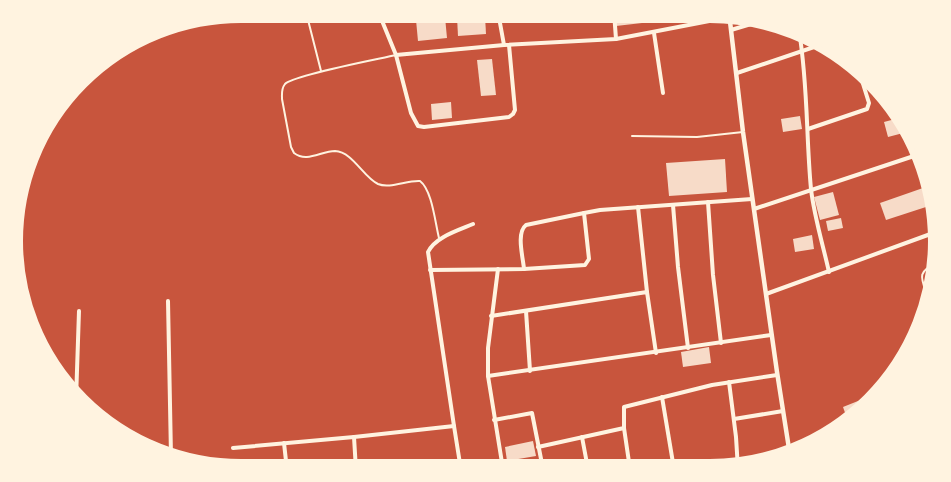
<svg xmlns="http://www.w3.org/2000/svg" width="951" height="482" viewBox="0 0 951 482" font-family="'Varela Round',sans-serif">
<style>
.building{fill:#f7dbc8}
.lines{fill:none;stroke-linecap:round;stroke-linejoin:round}
.service{stroke:#fff3e0;stroke-width:2}
.minor{stroke:#fff3e0;stroke-width:4}
.tertiary{stroke:#fff3e0;stroke-width:4.5}
.rim{fill:none;stroke:#fff3e0;stroke-width:6}
</style>
<rect width="100%" height="100%" fill="#c8553d"/>
<!-- building -->
<g class="building">
<path d="M614,12H640L642,23L616,26Z"/>
<path d="M684,12H712V13L685,18Z"/>
<path d="M485,16L486,34L458,36L457,17Z"/>
<path d="M445,17L447,38L418,41L416,20Z"/>
<path d="M492,59L496,95L481,96L477,60Z"/>
<path d="M863,74L878,86L868,89Z"/>
<path d="M451,102L452,118L432,120L431,104Z"/>
<path d="M800,116L802,129L783,132L781,119Z"/>
<path d="M899,118L907,132L888,137L884,122Z"/>
<path d="M725,159L727,192L669,196L666,163Z"/>
<path d="M923,188L929,206L886,220L880,203Z"/>
<path d="M833,192L839,215L820,220L814,197Z"/>
<path d="M841,218L843,228L828,231L826,221Z"/>
<path d="M812,235L814,249L795,252L793,239Z"/>
<path d="M709,347L711,363L683,367L681,352Z"/>
<path d="M873,395L850,423L849,424L843,407Z"/>
<path d="M533,441L536,456L507,461L505,447Z"/>
</g>
<g class="lines">
<!-- service -->
<g class="service">
<path d="M306,12L321,71"/>
<path d="M396,55C379,59 293,75 285,84C281,89 282,93 282,99L291,147L294,153C307,163 321,151 335,151C353,152 363,177 378,184C390,189 407,180 420,181C432,190 435,222 439,238"/>
<path d="M632,136L697,137L743,132"/>
<path d="M928,297C921,278 916,272 937,263"/>
<path d="M185,459L217,464"/>
</g>
<!-- minor -->
<g class="minor">
<path d="M378,11L396,55L504,45L616,39L730,17"/>
<path d="M498,12L504,45"/>
<path d="M614,12L616,39"/>
<path d="M731,30L761,21"/>
<path d="M799,31C808,83 806,137 811,189C814,216 823,245 829,272"/>
<path d="M654,33L663,93"/>
<path d="M396,55L411,113L418,126L424,127L509,117L513,114L515,110L509,45"/>
<path d="M104,57H106"/>
<path d="M737,73L823,44"/>
<path d="M808,129L867,109L869,103L859,71"/>
<path d="M708,202L713,275L721,343"/>
<path d="M673,205L678,267L688,348"/>
<path d="M638,207L647,292"/>
<path d="M754,209L920,154"/>
<path d="M498,269L488,348V376L503,469"/>
<path d="M524,269C523,257 516,233 526,225L584,213"/>
<path d="M430,270L524,269L585,265L589,259L584,213L600,210L752,199"/>
<path d="M766,294L936,232"/>
<path d="M168,301L171,456"/>
<path d="M526,311L530,371"/>
<path d="M491,316L647,292L656,353"/>
<path d="M488,376L771,335"/>
<path d="M729,382L736,437L738,469"/>
<path d="M662,397L674,469"/>
<path d="M76,400L79,311"/>
<path d="M734,419L783,411"/>
<path d="M494,420L532,413L543,469"/>
<path d="M454,426L428,252C435,237 459,230 473,224"/>
<path d="M624,428L630,469"/>
<path d="M354,437L356,470"/>
<path d="M582,437L588,469"/>
<path d="M284,443L287,470"/>
<path d="M538,447L624,428V407L712,385L777,375"/>
<path d="M233,448L354,437L454,426L461,470"/>
<path d="M792,455L803,450"/>
<path d="M444,470L461,468"/>
</g>
<!-- tertiary -->
<path class="tertiary" d="M729,13L743,132L777,372L790,455"/>
</g>
<!-- crop -->
<path d="M0 0H951V482H0ZM241 20H710A221 221 0 0 1 931 241V241A221 221 0 0 1 710 462H241A221 221 0 0 1 20 241V241A221 221 0 0 1 241 20Z" fill="#fff3e0" fill-rule="evenodd"/>
<path class="rim" d="M241 20H710A221 221 0 0 1 931 241V241A221 221 0 0 1 710 462H241A221 221 0 0 1 20 241V241A221 221 0 0 1 241 20Z"/>
</svg>
